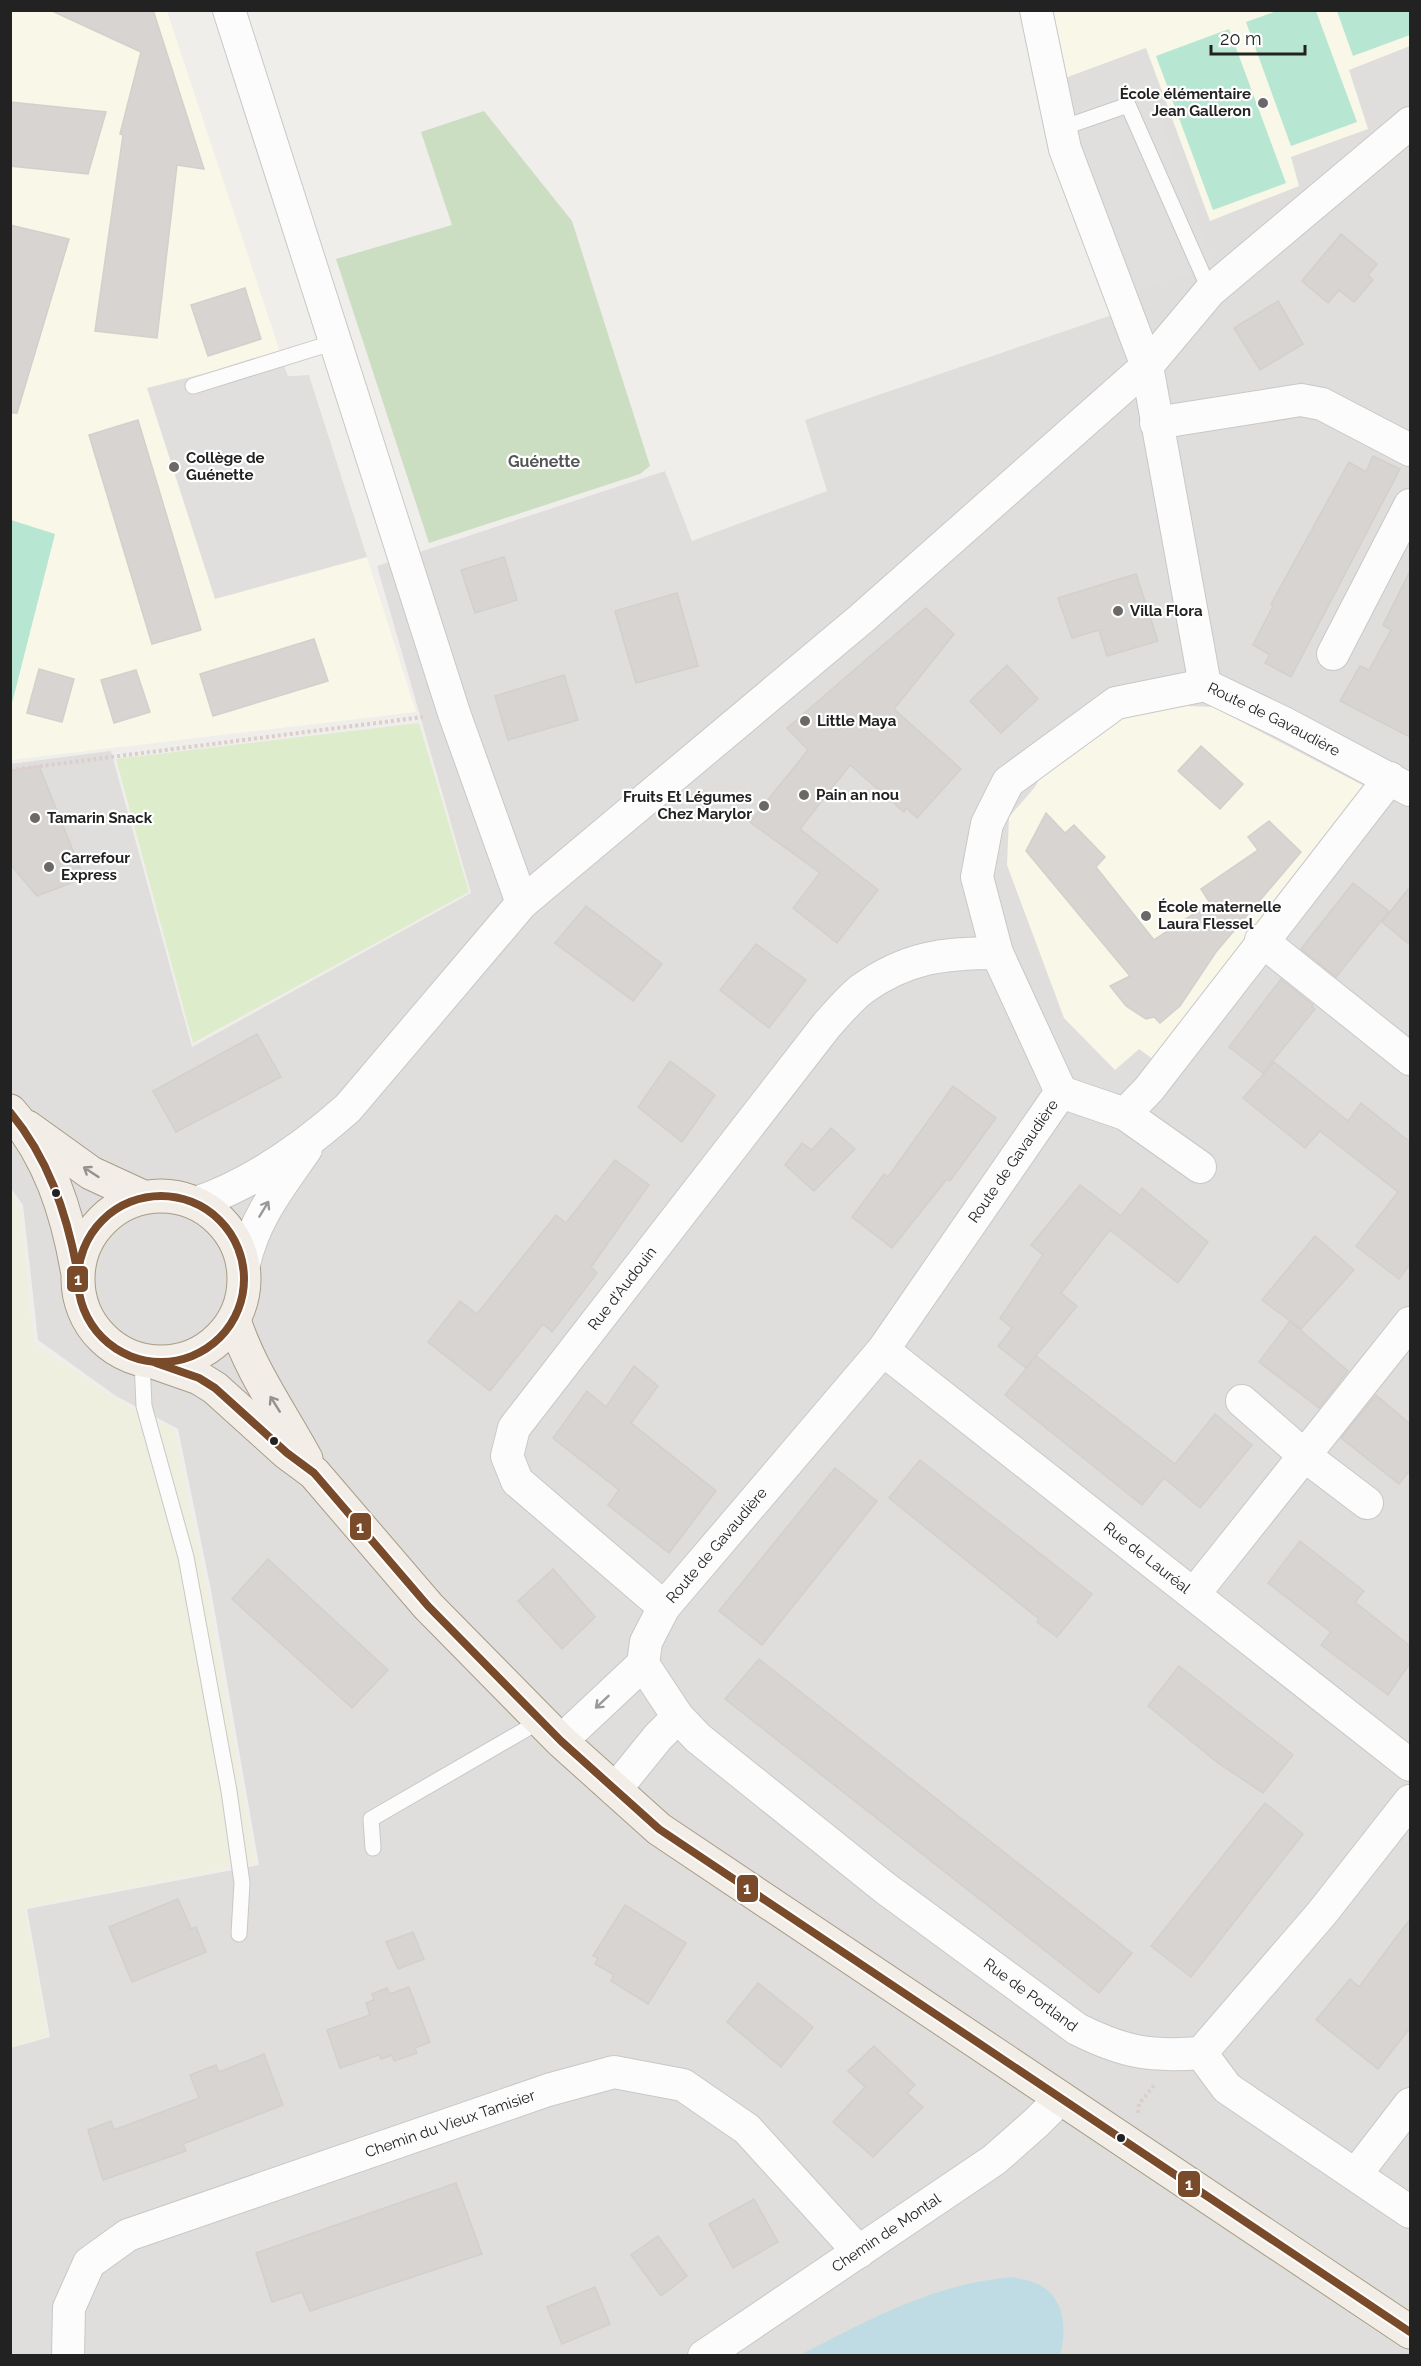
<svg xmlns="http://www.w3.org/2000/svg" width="1421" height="2366" viewBox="0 0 1421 2366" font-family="Raleway,sans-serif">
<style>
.residential{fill:#dfdedc}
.education{fill:#f8f7e8}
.farmland{fill:#efefdf}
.grass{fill:#ddeccb}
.forest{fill:#cbdec1}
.pitch{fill:#b7e6d2}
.parking{fill:#e0dfde}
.water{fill:#bfdbe3}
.building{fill:#d7d4d2;stroke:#d3d0cc;stroke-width:1.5}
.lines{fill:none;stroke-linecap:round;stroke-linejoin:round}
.service-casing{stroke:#c9c8c7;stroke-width:17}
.minor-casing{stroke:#c9c8c7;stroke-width:34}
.primary-casing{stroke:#a79c86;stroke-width:35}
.path{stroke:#dccecd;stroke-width:4;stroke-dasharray:3 3;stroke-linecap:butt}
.service{stroke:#fdfcfc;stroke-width:15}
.minor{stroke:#fdfcfc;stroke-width:32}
.primary{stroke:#f3ede7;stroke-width:33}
.bus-1-casing{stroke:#fff;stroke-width:12}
.bus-1{stroke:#7a4b2a;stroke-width:8}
.oneway{stroke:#95928e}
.oneway2{stroke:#9a9a9a}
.poi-dot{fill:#6a6968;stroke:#fff;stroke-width:2}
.bus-dot{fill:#222;stroke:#fff;stroke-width:2}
.labels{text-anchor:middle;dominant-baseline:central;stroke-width:4.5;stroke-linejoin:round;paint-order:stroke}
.poi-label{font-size:15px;font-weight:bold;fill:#222;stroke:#fff;text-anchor:start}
.street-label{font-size:15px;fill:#222;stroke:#fff}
.neighbourhood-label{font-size:16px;font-weight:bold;fill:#555;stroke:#fff}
.line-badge{stroke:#fff;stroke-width:2}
.badge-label{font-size:16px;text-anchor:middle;font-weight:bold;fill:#fff}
</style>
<rect width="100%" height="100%" fill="#f0eeeb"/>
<!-- residential -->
<path class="residential" d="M1024,11H1410V2355H11V2048L50,2037L27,1909L259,1865L211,1590L178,1429L116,1396L38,1340L23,1205L10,1187V764L111,751L192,1047L471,893L377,566L665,471L692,541L827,491L805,420L1115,314Z"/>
<!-- education -->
<g class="education">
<path d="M10,11H167L288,376L309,375L416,712L11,760Z"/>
<path d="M1044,11H1410V46L1349,70L1368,129L1291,157L1299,186L1210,221L1146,48L1065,78Z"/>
<path d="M1186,706L1213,707L1368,788L1154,1060L1139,1049L1115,1070L1064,1018L1007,865L1009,817L1035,787L1045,769L1095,730L1129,715Z"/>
</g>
<!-- farmland -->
<path class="farmland" d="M10,1192L20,1206L34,1344L115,1399L174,1429L207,1591L255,1863L25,1908L48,2036L11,2047Z"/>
<!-- grass -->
<path class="grass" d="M419,723L469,892L193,1043L116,759Z"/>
<!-- forest -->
<path class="forest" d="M484,111L572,221L650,466L640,474L429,543L336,259L452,225L421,132Z"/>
<!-- pitch -->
<g class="pitch">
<path d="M1277,11H1316L1357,122L1291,146L1246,22Z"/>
<path d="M1337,11H1410V35L1353,56Z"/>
<path d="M1229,29L1286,183L1213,210L1156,56Z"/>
<path d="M11,520L55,534L11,707L10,520Z"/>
</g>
<!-- parking -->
<g class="parking">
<path d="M1147,79L1214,266L1134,292L1070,114Z"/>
<path d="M280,354L288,376L309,375L367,557L215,599L147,388Z"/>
</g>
<!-- water -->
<path class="water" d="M1013,2277C1021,2279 1032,2281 1040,2285C1065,2299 1067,2330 1060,2355H800C871,2319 932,2284 1013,2277Z"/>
<!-- building -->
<g class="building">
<path d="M50,10H153L204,169L177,165L157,338L95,331L123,135L120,134L141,52Z"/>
<path d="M10,102L106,112L88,174L10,166Z"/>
<path d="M10,225L69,239L17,413H10Z"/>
<path d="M1341,234L1377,264L1368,275L1373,280L1354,302L1339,290L1328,303L1302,281Z"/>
<path d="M245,288L261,339L208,356L191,305Z"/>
<path d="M1278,301L1303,344L1260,370L1234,328Z"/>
<path d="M138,420L201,630L152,644L89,435Z"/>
<path d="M1373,456L1400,469L1291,677L1265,663L1270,655L1253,645L1273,606L1271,604L1349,462L1366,472Z"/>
<path d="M504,557L517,600L475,613L461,570Z"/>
<path d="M1410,571V737L1340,701L1360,666L1369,670L1391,630L1383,625Z"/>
<path d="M1136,574L1158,641L1107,656L1099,630L1072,638L1058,598Z"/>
<path d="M677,593L698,666L636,683L615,611Z"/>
<path d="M926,608L954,634L894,709L961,769L917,818L906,808L904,812L850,765L800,829L878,890L837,943L793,908L820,873L750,822L808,750L787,728Z"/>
<path d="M314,639L328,681L213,716L200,674Z"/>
<path d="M1007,665L1038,699L1001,733L970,701Z"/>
<path d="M39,669L74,679L62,722L27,713Z"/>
<path d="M136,670L150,712L114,723L101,680Z"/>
<path d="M564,675L578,720L508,740L495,696Z"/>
<path d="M1201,746L1243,784L1220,809L1178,771Z"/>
<path d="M39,766L84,878L37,896L10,864V771Z"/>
<path d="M1046,813L1065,833L1074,825L1105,857L1096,867L1154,940L1210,903L1201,889L1258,850L1248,837L1269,821L1301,852L1216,952L1180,1006L1160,1023L1154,1017L1146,1019L1126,1006L1110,986L1130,976L1026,851Z"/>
<path d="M1353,883L1389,911L1336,977L1301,949Z"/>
<path d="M1410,887V945L1382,922Z"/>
<path d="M586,906L662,964L633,1001L555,943Z"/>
<path d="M756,944L806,980L769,1028L720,990Z"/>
<path d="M1281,979L1313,1005L1312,1007L1315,1009L1263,1073L1229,1047Z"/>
<path d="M257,1034L281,1077L176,1132L153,1091Z"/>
<path d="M670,1061L715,1095L682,1142L638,1107Z"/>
<path d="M1274,1062L1348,1121L1361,1103L1410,1142V1264L1399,1279L1356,1246L1398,1192L1320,1131L1305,1148L1243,1098Z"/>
<path d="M953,1086L996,1118L950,1181L947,1179L892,1248L852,1217L884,1174L888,1177Z"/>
<path d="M831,1128L855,1149L814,1191L785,1165L802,1143L812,1150Z"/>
<path d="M615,1160L649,1185L591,1267L597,1273L552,1332L543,1324L490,1391L428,1342L460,1301L477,1314L556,1215L566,1223Z"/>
<path d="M1080,1185L1121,1216L1142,1188L1208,1242L1178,1283L1110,1230L1061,1293L1077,1306L1026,1368L998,1346L1012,1328L1000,1318L1043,1255L1031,1245Z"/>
<path d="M1315,1236L1354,1270L1301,1329L1262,1300Z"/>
<path d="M1290,1321L1348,1371L1319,1408L1259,1362Z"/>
<path d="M1036,1356L1175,1464L1215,1414L1252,1445L1200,1508L1164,1478L1142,1505L1005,1395Z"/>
<path d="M634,1366L658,1386L631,1423L716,1491L669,1553L608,1505L619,1490L553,1438L587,1391L606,1407Z"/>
<path d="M1376,1395L1410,1424V1470L1399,1484L1341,1438Z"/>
<path d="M920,1460L1092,1594L1057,1637L1037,1622L1039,1619L889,1498Z"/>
<path d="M835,1468L877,1501L762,1645L719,1611Z"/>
<path d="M1300,1541L1364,1591L1355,1602L1410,1646V1663L1388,1695L1321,1645L1331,1632L1268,1583Z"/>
<path d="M268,1559L388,1670L352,1708L232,1599Z"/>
<path d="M553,1569L595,1617L562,1649L518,1601Z"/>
<path d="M759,1659L1132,1953L1099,1993L725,1699Z"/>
<path d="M1179,1666L1293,1755L1263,1793L1218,1763L1148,1706Z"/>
<path d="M1265,1803L1303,1834L1191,1977L1151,1946Z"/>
<path d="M178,1899L191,1929L196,1927L206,1952L132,1982L109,1927Z"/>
<path d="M625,1905L686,1943L648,2004L611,1981L614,1975L595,1964L598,1958L593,1956Z"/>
<path d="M1410,1919V2028L1378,2069L1316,2020L1350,1979L1359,1987Z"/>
<path d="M413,1932L424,1959L398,1969L386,1942Z"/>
<path d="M758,1983L813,2027L781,2067L727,2022Z"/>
<path d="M409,1987L430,2042L415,2048L417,2053L394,2061L392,2055L381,2059L379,2055L340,2068L327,2030L370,2015L366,2003L374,2000L372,1994L387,1988L390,1994Z"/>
<path d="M874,2046L915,2085L907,2093L923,2107L873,2157L833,2122L865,2087L848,2071Z"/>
<path d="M264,2054L283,2105L183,2144L186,2151L103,2180L88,2130L111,2121L114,2130L199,2098L190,2075L216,2065L219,2072Z"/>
<path d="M456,2183L482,2254L310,2311L302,2292L272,2302L256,2253Z"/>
<path d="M754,2199L778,2242L733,2268L709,2224Z"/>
<path d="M658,2236L687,2276L661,2296L631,2255Z"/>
<path d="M595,2287L610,2324L562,2344L547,2307Z"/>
</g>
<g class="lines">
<!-- service casing -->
<g class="service-casing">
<g id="service">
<path d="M1062,128L1128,105L1210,291"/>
<path d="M193,386L335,342"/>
<path d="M142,1360L144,1406L186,1557L229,1791L242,1883L239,1934"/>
<path d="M373,1848L371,1819L540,1721"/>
</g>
</g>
<!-- minor casing -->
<g class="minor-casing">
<g id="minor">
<path d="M229,10L454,713L522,903"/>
<path d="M1036,10L1065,149L1147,366L1205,685"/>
<path d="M1156,423L1301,400L1322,404L1410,450"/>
<path d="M1333,654L1410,505"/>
<path d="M1261,940L1410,1059"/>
<path id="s1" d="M1061,1092L997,953L977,877L987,824L1008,782L1116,703L1205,685L1284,723L1410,790"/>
<path d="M1061,1092L1125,1114L1200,1167"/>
<path d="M1125,1114L1149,1089L1390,778"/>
<path d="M196,1203C252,1184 304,1147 348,1108L522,903L861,619L1147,366L1210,291L1410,123"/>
<path d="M244,1264C255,1217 279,1188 306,1149"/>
<path id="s2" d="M883,1350L1410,1765"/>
<path d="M1242,1401L1305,1456L1367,1503"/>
<path d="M1194,1594L1410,1323"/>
<path id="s3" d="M664,1607L517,1481L507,1456L514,1428L826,1026C837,1014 849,999 862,989C907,957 944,953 997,953"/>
<path id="s4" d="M643,1664L678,1717L698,1738L885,1888L1077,2029C1123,2052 1149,2057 1201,2053L1322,1913L1410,1801"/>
<path id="s5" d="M561,1741L643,1664L646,1642L664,1607L883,1350L1061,1092"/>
<path d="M615,1790L658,1737L678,1717"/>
<path d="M1201,2053L1227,2088L1410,2212"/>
<path d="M1356,2174L1410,2104"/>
<path id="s6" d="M68,2356L69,2308L89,2263L128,2235L548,2090L614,2072L683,2085L747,2129L859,2252"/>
<path id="s7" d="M704,2356L994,2160L1037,2122L1061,2098"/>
</g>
</g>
<!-- primary casing -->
<g class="primary-casing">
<g id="primary">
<path d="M10,1111C49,1155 67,1212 77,1269"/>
<path d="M27,1127L91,1173L143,1197"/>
<circle cx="161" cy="1279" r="83"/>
<path d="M234,1320C250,1370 281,1413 306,1459"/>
<path d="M156,1363L199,1378L215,1388L287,1453L314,1473L428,1606L561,1741L659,1829L1410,2332"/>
</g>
</g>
<!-- path -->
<g class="path">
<path d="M10,770L423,717"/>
<path d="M1138,2113L1139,2104L1155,2084"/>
</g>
<!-- service -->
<use href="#service" class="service"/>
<!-- minor -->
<use href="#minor" class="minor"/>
<!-- primary -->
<use href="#primary" class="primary"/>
<!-- bus-1 casing -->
<g class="bus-1-casing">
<g id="bus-1">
<path d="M10,1112C48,1158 66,1211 77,1269"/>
<circle cx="161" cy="1279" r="83"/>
<path d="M156,1363L199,1378L215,1388L287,1453L314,1473L428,1606L561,1741L659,1829L1410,2332"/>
</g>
</g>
<!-- bus-1 -->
<use href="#bus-1" class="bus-1"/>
</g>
<!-- one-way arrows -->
<defs><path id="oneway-shaft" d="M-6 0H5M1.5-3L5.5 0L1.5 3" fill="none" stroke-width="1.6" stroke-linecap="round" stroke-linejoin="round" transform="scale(1.5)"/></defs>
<g class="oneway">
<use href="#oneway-shaft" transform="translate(91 1172) rotate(-147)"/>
<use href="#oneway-shaft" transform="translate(275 1404) rotate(-122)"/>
</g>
<g class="oneway2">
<use href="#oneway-shaft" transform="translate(264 1209) rotate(-59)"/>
<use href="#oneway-shaft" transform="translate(602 1702) rotate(137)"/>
</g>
<!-- markers -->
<g class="poi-dot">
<circle cx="1263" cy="103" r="6"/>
<circle cx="174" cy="467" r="6"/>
<circle cx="1118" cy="611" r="6"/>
<circle cx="805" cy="721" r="6"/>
<circle cx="804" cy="795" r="6"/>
<circle cx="764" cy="806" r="6"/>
<circle cx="35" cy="818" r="6"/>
<circle cx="49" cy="867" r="6"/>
<circle cx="1146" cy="916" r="6"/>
</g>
<g class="bus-dot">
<circle cx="56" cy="1193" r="5"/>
<circle cx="274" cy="1441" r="5"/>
<circle cx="1121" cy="2138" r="5"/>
</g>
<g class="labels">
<!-- poi labels -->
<g class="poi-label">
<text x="1251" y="94" text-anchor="end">École élémentaire<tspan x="1251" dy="17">Jean Galleron</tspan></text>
<text x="186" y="458">Collège de<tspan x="186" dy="17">Guénette</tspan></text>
<text x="1130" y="611">Villa Flora</text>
<text x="817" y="721">Little Maya</text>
<text x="816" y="795">Pain an nou</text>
<text x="752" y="797" text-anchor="end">Fruits Et Légumes<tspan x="752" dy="17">Chez Marylor</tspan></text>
<text x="47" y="818">Tamarin Snack</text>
<text x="61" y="858">Carrefour<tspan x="61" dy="17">Express</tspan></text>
<text x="1158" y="907">École maternelle<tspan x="1158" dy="17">Laura Flessel</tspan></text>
</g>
<!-- street labels -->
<g class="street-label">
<text stroke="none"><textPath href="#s1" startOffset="634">Route de Gavaudière</textPath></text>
<text stroke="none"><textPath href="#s5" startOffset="741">Route de Gavaudière</textPath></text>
<text stroke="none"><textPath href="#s3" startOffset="426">Rue d'Audouin</textPath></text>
<text stroke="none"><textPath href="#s5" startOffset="255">Route de Gavaudière</textPath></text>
<text stroke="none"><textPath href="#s2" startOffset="336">Rue de Lauréal</textPath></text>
<text stroke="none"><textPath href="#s4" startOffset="513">Rue de Portland</textPath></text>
<text stroke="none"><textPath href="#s6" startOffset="486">Chemin du Vieux Tamisier</textPath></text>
<text stroke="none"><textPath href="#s7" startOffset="220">Chemin de Montal</textPath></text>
</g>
<!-- neighbourhood labels -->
<g class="neighbourhood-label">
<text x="544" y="461">Guénette</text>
</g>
</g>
<g class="line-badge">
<rect x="66" y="1265" width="23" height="28" rx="6" fill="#7a4b2a"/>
<rect x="349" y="1512" width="23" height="29" rx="6" fill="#7a4b2a"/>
<rect x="736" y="1874" width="23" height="29" rx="6" fill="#7a4b2a"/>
<rect x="1177" y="2170" width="24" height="28" rx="6" fill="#7a4b2a"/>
</g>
<g class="badge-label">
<text x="78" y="1285">1</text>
<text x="360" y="1533">1</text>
<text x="747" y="1894">1</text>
<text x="1189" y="2190">1</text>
</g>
<!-- border -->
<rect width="1421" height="2366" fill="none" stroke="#222222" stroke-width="24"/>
<!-- scale -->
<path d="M1211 45v9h94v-9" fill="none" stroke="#222222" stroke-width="3"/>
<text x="1220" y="45" font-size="18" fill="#222222" stroke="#ffffff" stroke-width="4.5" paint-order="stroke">20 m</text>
</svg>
